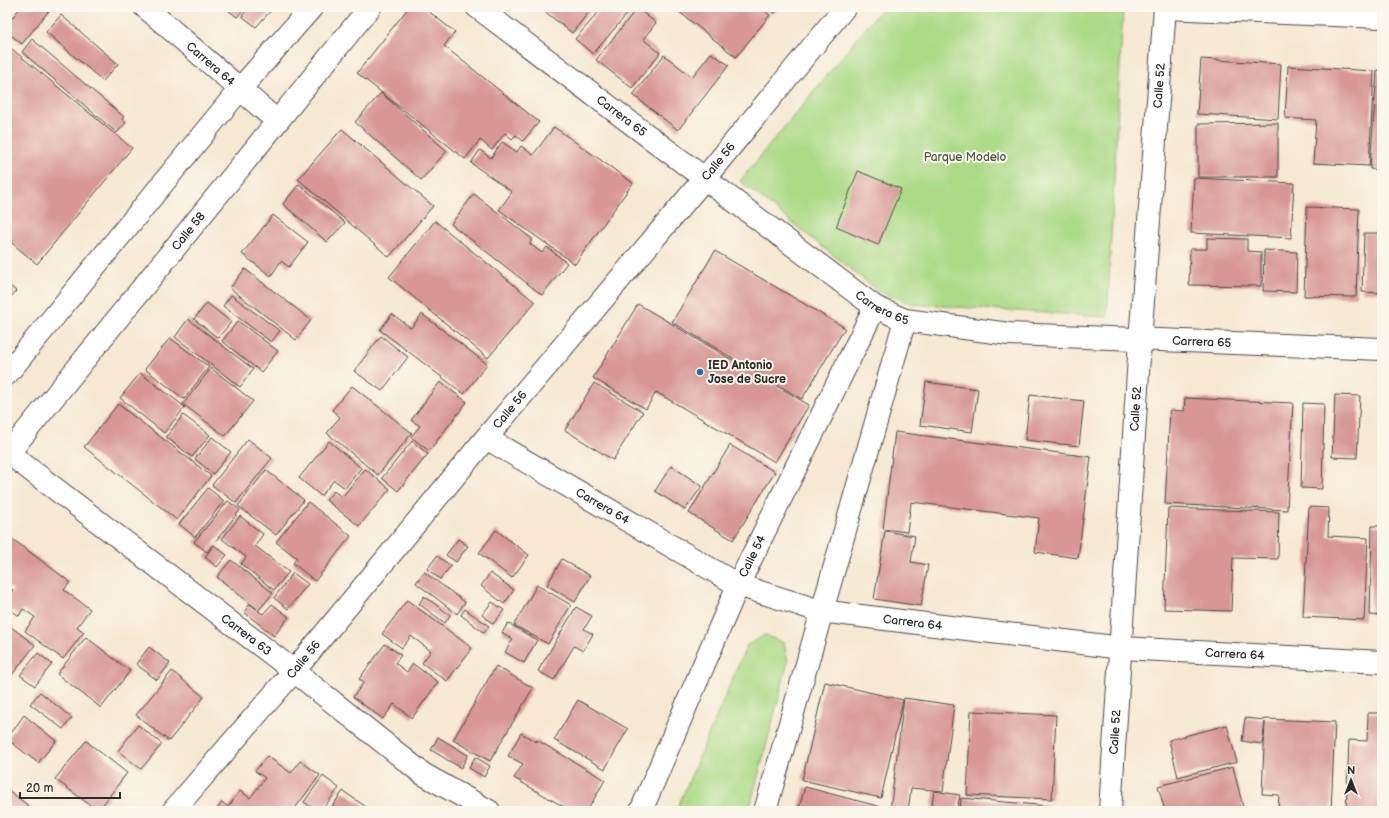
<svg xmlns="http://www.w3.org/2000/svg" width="1389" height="818" viewBox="0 0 1389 818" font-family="'Balsamiq Sans',sans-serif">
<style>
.green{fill:#acda87;stroke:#6c8259}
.building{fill:#d89794}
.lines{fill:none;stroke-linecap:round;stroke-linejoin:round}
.minor-casing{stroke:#494744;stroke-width:24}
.tertiary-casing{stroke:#494744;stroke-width:24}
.minor{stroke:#fff;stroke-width:22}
.tertiary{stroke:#fff;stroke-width:22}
.poi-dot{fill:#1f6fb2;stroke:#fbf7ec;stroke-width:1.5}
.labels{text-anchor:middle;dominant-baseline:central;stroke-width:4;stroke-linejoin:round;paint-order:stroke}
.street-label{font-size:12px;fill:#2b2b2b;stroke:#fbf7ec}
.park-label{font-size:12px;fill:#4b5742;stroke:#fbf7ec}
.poi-label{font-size:12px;font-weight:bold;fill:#2b2b2b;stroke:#fbf7ec;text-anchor:start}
</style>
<rect width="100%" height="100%" fill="#fbf7ec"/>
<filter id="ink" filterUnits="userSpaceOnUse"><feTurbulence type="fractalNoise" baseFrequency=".025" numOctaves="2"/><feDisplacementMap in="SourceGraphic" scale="8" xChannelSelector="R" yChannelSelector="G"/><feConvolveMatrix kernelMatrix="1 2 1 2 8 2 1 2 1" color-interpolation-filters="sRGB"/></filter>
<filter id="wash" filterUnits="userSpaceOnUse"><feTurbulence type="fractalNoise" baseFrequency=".012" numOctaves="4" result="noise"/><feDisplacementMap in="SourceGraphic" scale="16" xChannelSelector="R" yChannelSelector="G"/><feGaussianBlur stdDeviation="0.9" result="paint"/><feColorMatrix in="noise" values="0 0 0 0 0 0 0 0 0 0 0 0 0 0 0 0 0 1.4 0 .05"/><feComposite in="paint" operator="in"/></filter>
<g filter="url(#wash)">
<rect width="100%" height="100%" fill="#f6e8d2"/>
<!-- green -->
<g class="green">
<path d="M883,7H1123L1107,317L912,304L878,291L740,181Z"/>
<path d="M765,635L784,643L788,662L749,811H676L747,645Z"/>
</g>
<g id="blocks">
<!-- building -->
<g class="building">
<path d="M21,7H52L22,44L7,32V24Z"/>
<path d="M224,7H246L237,17Z"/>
<path d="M249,7H274L256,27L242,16Z"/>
<path d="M409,7H423L455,32L444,46L539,122L523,141L516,135L512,139L505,133L492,150L480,140L465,159L357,73Z"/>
<path d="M539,7H593L572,33Z"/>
<path d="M603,7H633L593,54L575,39Z"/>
<path d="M673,7H760L770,15L736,57Z"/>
<path d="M766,7H780L774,14Z"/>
<path d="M637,8L656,23L643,39L660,53L632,88L596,60Z"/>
<path d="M61,15L118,64L103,81L46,32Z"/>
<path d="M32,39L124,117L122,119L126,123L117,133L22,52Z"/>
<path d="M7,45L132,148L37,264L7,239Z"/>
<path d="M711,53L729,65L678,130L633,95L664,55L692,77Z"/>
<path d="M1201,59L1281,64L1278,119L1197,114Z"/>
<path d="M1288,66L1374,71L1369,166L1313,163L1316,120L1285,118Z"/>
<path d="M1377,70L1382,71V170L1370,169Z"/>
<path d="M381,93L447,151L421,180L355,122Z"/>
<path d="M1278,123V177H1198V124Z"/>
<path d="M554,127L633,183L575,264L499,210L512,192L471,163L480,150L491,158L502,142L517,152L521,146L533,155Z"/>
<path d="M342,129L433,206L389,257L298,179Z"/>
<path d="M858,171L901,189L878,245L836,227Z"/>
<path d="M1194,178L1294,183L1291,238L1191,233Z"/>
<path d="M299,184L345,223L327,242L283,204Z"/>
<path d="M474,194L532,239L530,244L542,253L547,247L567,263L542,295L451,224Z"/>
<path d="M1307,207L1359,209L1356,297L1304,296Z"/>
<path d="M273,215L308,242L289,267L281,261L271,276L242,254Z"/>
<path d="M435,221L535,302L488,358L389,277Z"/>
<path d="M1364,233H1382V293L1362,292Z"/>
<path d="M1207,238L1247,239V251L1261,252V286L1189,285L1190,249H1207Z"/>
<path d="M1264,250L1297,252L1296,292L1263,291Z"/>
<path d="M715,251L845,328L802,399L672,322Z"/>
<path d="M245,269L311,320L296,340L230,288Z"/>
<path d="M7,283L16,291L7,302Z"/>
<path d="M231,295L280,331L271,342L223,306Z"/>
<path d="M207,303L231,322L218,338L194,319Z"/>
<path d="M638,304L809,405L775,462L656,392L646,409L593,378Z"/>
<path d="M392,314L411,328L422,314L487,364L464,394L380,330Z"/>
<path d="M188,319L253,369L240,387L175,337Z"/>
<path d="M238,321L278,351L261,372L222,341Z"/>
<path d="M381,336L408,357L382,391L354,371Z"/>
<path d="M170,338L209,367L184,399L145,369Z"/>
<path d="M211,368L253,401L225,436L183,404Z"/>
<path d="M140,373L185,407L164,433L120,398Z"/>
<path d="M440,382L467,402L429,451L411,437L420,426L411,420Z"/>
<path d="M926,382L978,389L972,432L920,425Z"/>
<path d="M594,383L643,412L613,460L565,430Z"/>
<path d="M352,386L412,433L378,475L327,433L340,417L332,410Z"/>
<path d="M1030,395L1084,401L1079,446L1025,440Z"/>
<path d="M1335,395L1360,396L1357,458L1332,457Z"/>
<path d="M1185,398L1293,403L1287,510L1165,504L1170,410L1184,411Z"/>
<path d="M1303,403L1324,404L1322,489L1301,488Z"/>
<path d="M118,404L211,476L177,520L84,447Z"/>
<path d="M183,415L210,435L192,457L166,437Z"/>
<path d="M895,432L1091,457L1078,558L1035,552L1039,518L911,502L907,532L883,529Z"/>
<path d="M212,437L231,452L213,474L195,459Z"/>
<path d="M248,439L272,458L236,503L212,485Z"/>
<path d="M329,441L361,468L345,488L334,480L321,496L299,478Z"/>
<path d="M412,441L428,454L398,491L382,478Z"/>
<path d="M730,445L775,472L733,540L689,513Z"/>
<path d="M671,466L702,486L685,510L655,491Z"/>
<path d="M365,469L390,489L359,526L326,500L334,491L342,497Z"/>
<path d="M266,470L304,500L276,535L238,506Z"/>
<path d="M208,488L224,501L195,537L179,524Z"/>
<path d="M228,501L240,510L207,552L194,542Z"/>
<path d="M308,502L351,536L315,581L293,563L297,558L276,542Z"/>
<path d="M1309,507L1329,508L1328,536L1368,538L1364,620L1303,617Z"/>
<path d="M1168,508L1279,512L1278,559L1233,558L1231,611L1164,609Z"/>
<path d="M240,516L263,534L255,546L289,572L274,590L241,564L246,557L222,539Z"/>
<path d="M1372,526H1382V616L1370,615Z"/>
<path d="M496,530L529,555L512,578L479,553Z"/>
<path d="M885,531L915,536L911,562L928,565L921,606L874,599Z"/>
<path d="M7,535L70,582L64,590L90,609L77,627L84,632L63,659L25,631L35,617L23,609L19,616L7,607V599L13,590L7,586Z"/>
<path d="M458,539L468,546L456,562L446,555Z"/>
<path d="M214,545L227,555L217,567L205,557Z"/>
<path d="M437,556L451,566L440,579L427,569Z"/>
<path d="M562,559L590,576L575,602L547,585Z"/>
<path d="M231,560L273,593L258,611L263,614L272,604L289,617L274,636L244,612L250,604L257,609L217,577Z"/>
<path d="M424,572L465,602L457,614L416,583Z"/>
<path d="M293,573L308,584L288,609L274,598Z"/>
<path d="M490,573L514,590L504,604L481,586Z"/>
<path d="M537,585L571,605L548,644L514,625Z"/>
<path d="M424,596L450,615L445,623L419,604Z"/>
<path d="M407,600L472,648L447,681L422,663L431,651L411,636L402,648L382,634Z"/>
<path d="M492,602L504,610L493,624L482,615Z"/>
<path d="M576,607L592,616L584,629L593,634L583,651L574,646L554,680L538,671Z"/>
<path d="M465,609L489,626L484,633L461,615Z"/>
<path d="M508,623L537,640L524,663L505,652L513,639L502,633Z"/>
<path d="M7,624L35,645L9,679L7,677V647L9,645L7,644Z"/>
<path d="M86,637L130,671L101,708L57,674Z"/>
<path d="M385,644L401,655L395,663L407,672L413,664L438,682L412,718L394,704L383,719L353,697L364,682L359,679Z"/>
<path d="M149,647L170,663L157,680L136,664Z"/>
<path d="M38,653L52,664L35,686L20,675Z"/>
<path d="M496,666L533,688L490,761L453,740Z"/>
<path d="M172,671L204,697L169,741L136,715Z"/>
<path d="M825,682L903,700L881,798L802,780Z"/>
<path d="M40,692L72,718L63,729L30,704Z"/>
<path d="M904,698L954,705L943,791L911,788L908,811H890Z"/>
<path d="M578,700L628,729L605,769L554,740Z"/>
<path d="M971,711L1056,715L1052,799L967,795Z"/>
<path d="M1368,713H1382V811H1346L1349,740L1367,741Z"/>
<path d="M24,715L56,741L38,763L7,739Z"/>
<path d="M1245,718L1265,720L1266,719L1335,722L1331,811H1278L1279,795L1262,794L1265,722L1262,744L1242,741Z"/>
<path d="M138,725L162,744L141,769L118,751Z"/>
<path d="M1227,725L1237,762L1178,777L1169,740Z"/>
<path d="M521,733L536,742L537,740L605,780L587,811H571L514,778L523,764L508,756Z"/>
<path d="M438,737L468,755L461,768L431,750Z"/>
<path d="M86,741L127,773L98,811L55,779Z"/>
<path d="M267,756L291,773L300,761L320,775L293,811H216L222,802L228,807L240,791L250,798L265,778L255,771Z"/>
<path d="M475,757L490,766L484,777L469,768Z"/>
<path d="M1233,767L1244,811H1165L1158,786Z"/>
<path d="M323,776L339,788L321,811H316L304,802Z"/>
<path d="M805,787L885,808L884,811H798Z"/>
<path d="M7,789L35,811H7Z"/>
<path d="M343,791L353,798L372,811H329Z"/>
<path d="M934,791L960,795L957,811H931Z"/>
<path d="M961,798L1049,806L1048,811H960Z"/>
</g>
</g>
</g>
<g filter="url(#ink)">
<use href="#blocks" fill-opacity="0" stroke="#494744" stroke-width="1"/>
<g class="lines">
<!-- minor casing -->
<g class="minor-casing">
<g id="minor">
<path id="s1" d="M145,7L277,121"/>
<path id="s2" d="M477,7L875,307L905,320L1009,334L1382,349"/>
<path d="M1165,8L1382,17"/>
<path id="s3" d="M486,438L738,585L820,611L1122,648L1382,662"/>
<path id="s4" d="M7,452L294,671L423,774L489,811"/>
<path id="s5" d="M173,811L294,671L486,438L704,179L845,7"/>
<path id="s6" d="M641,811L738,585L875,307"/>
<path d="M765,811L905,320"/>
<path id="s7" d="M1110,811L1140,341L1165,7"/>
</g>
</g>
<!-- tertiary casing -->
<g class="tertiary-casing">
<g id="tertiary">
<path d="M7,374L240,89L312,7"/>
<path id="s8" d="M7,455L370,7"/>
</g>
</g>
<!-- minor -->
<use href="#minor" class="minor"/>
<!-- tertiary -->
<use href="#tertiary" class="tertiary"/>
</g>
</g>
<!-- markers -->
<circle class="poi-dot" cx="700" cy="372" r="4"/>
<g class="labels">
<!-- street labels -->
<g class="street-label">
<text stroke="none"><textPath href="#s1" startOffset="87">Carrera 64</textPath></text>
<text stroke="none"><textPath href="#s7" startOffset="727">Calle 52</textPath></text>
<text stroke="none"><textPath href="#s2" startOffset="181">Carrera 65</textPath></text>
<text stroke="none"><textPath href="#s5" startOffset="848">Calle 56</textPath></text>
<text stroke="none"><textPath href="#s8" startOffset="288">Calle 58</textPath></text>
<text stroke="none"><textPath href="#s2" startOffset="505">Carrera 65</textPath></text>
<text stroke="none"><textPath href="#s2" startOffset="829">Carrera 65</textPath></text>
<text stroke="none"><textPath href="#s7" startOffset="403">Calle 52</textPath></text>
<text stroke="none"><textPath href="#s5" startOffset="524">Calle 56</textPath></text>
<text stroke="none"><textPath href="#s3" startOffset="135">Carrera 64</textPath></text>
<text stroke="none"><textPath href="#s6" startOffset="278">Calle 54</textPath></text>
<text stroke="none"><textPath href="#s3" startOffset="471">Carrera 64</textPath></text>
<text stroke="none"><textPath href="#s4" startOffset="301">Carrera 63</textPath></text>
<text stroke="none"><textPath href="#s3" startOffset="795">Carrera 64</textPath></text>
<text stroke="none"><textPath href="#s5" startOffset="200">Calle 56</textPath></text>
<text stroke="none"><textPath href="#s7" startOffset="79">Calle 52</textPath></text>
</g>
<!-- park labels -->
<g class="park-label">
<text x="965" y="157">Parque Modelo</text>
</g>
<!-- poi labels -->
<g class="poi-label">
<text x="708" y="365">IED Antonio<tspan x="708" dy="14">Jose de Sucre</tspan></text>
</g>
</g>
<!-- margin -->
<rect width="1389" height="818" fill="none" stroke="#fbf7ec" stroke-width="24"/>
<!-- north arrow -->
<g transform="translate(1351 780)" stroke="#fbf7ec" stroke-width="3" paint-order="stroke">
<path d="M0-3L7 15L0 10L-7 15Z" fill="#2b2b2b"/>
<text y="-6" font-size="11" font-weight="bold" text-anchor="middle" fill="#2b2b2b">N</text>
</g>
<!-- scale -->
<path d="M20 792v6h100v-6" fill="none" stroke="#2b2b2b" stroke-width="2"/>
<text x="26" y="792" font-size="12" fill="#2b2b2b" stroke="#fbf7ec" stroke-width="3" paint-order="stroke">20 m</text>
</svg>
